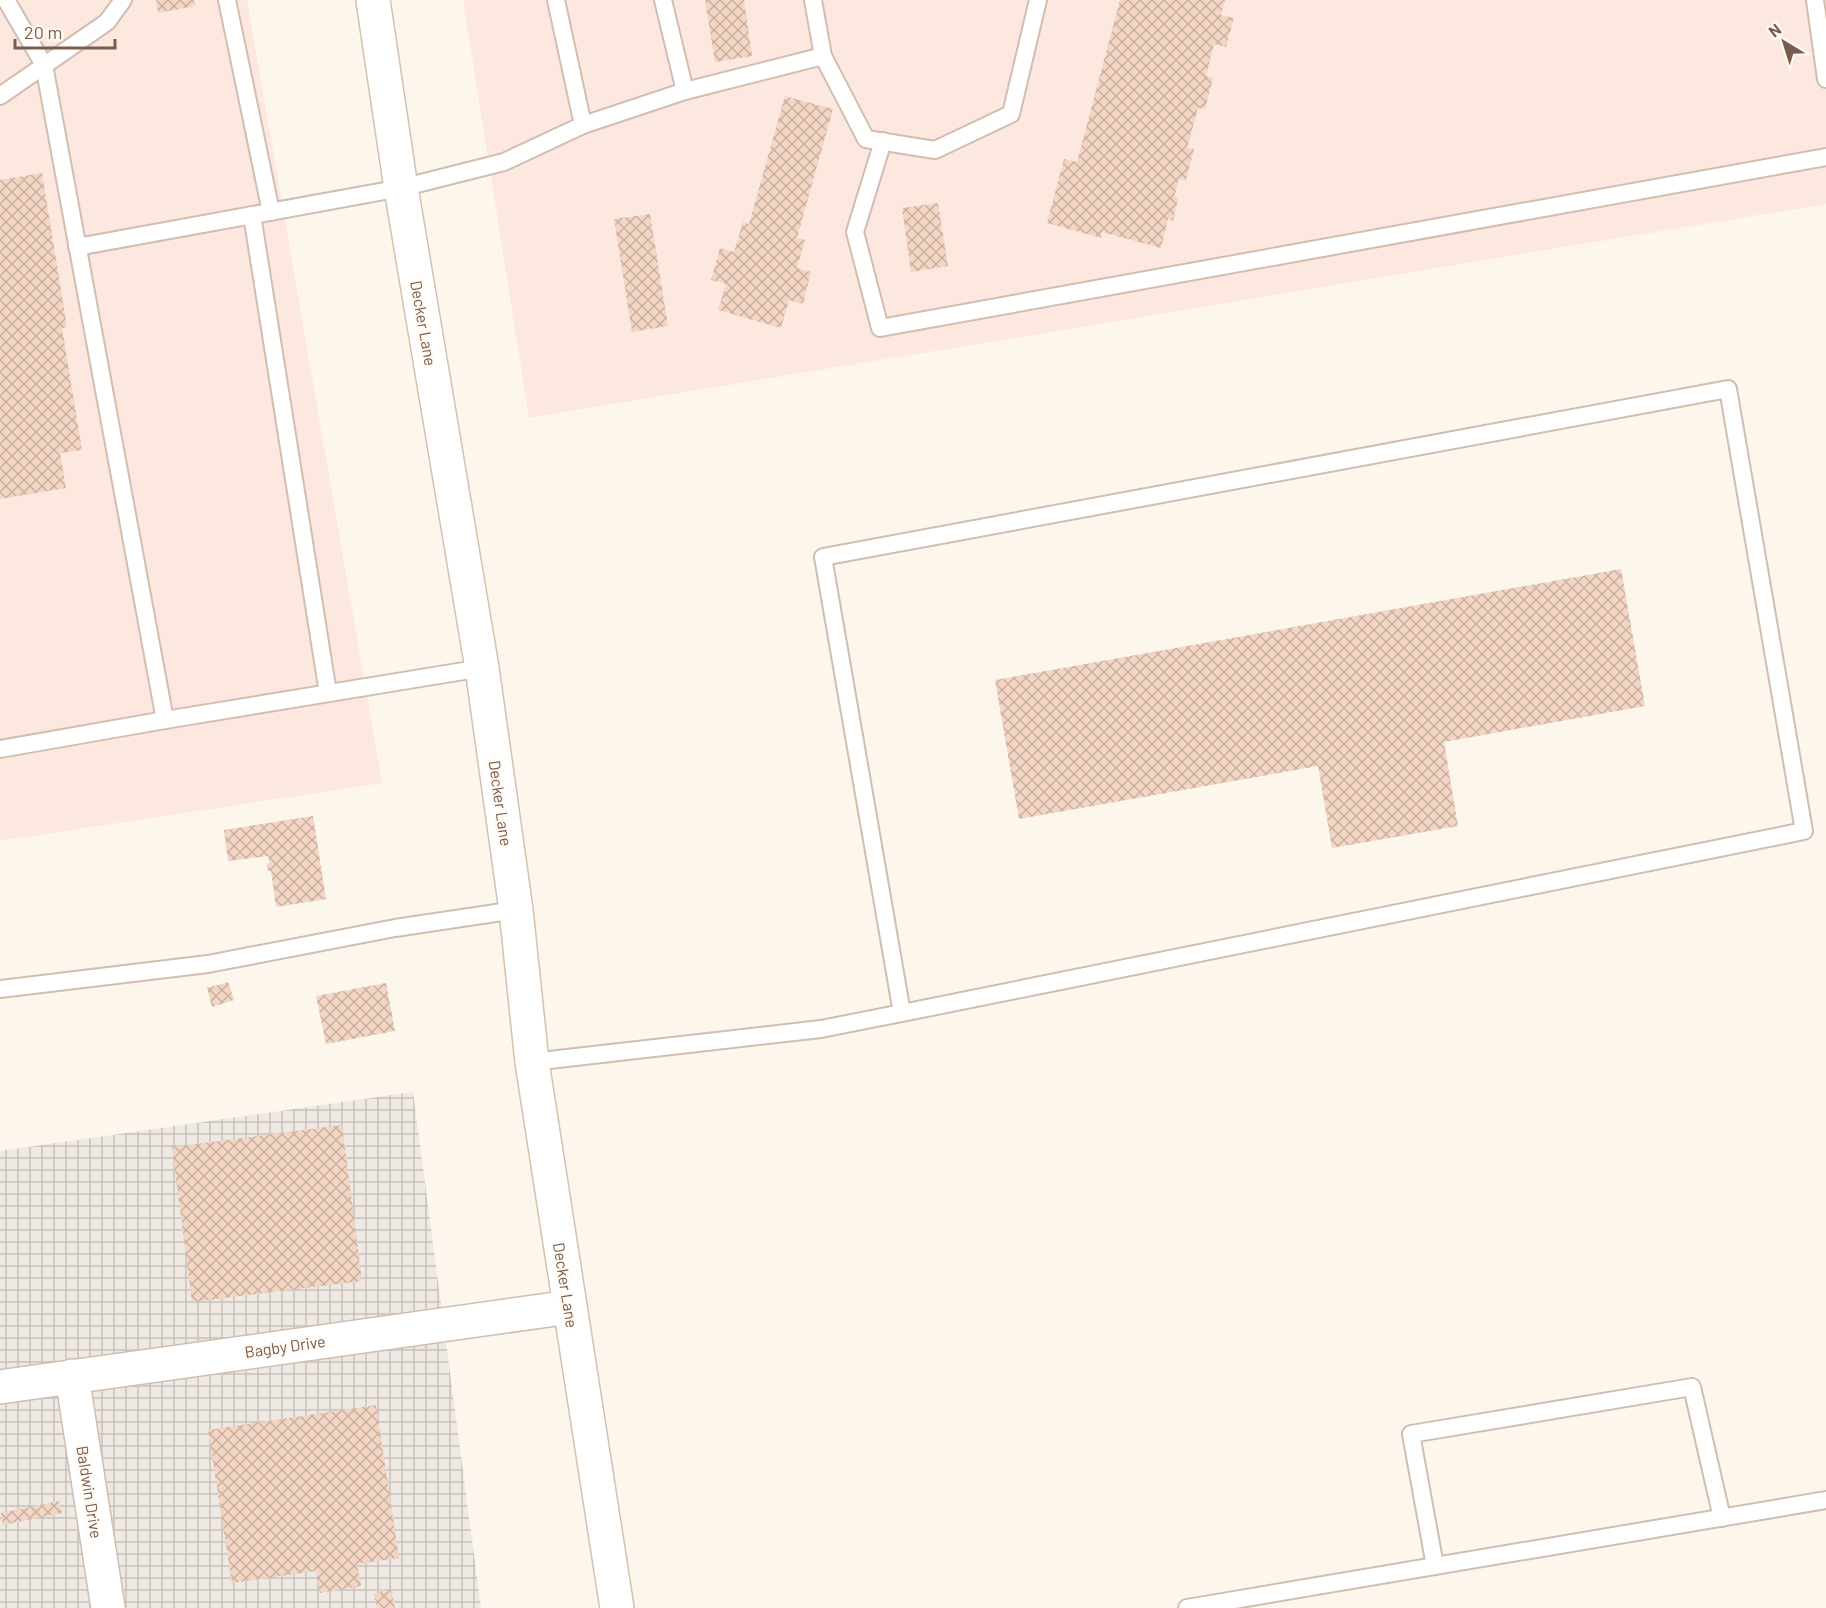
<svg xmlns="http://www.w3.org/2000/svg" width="1826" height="1608" viewBox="0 0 1826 1608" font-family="Barlow,sans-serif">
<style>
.commercial{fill:#fde8e0}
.industrial{fill:url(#industrial-grid)}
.building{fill:url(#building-cross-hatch)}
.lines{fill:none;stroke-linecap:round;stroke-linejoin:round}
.lane-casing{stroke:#d1beb0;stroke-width:20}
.street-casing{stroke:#d1beb0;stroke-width:36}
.secondary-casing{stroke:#d6c0b0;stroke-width:36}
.lane{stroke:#fff;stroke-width:16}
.street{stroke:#fff;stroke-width:33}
.secondary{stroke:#fff;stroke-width:33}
.labels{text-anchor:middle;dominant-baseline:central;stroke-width:4.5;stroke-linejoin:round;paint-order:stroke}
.street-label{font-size:16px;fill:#7a5c4d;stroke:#fffaf3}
</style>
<defs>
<pattern id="industrial-grid" width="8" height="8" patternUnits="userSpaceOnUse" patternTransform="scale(1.5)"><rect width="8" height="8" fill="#efe9e4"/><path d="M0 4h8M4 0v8" fill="none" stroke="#c7c0bb"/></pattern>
<pattern id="building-cross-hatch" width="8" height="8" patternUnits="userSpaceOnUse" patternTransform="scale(1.5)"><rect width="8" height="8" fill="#f3d5c3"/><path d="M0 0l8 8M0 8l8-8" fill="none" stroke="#cab0a1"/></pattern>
</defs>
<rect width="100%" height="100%" fill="#fdf6ec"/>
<!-- commercial -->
<g class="commercial">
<path d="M0,0H247L382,783L0,841Z"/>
<path d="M463,0H1826V204L529,418Z"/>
</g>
<!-- industrial -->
<path class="industrial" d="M413,1092L481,1608H0V1151Z"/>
<!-- building -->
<g class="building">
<path d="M156,0H194L195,6L158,13Z"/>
<path d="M705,0H744L752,56L715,62Z"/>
<path d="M1120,0H1225L1221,15L1234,18L1226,47L1214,44L1206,76L1213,78L1205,109L1198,108L1187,148L1194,149L1186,181L1179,179L1174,197L1178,198L1173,221L1168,219L1161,248L1102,232L1101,238L1047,223L1064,159L1077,162Z"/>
<path d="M785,96L833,109L797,238L805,240L797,268L811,272L803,304L789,300L781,328L718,310L726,284L711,280L720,248L734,252L743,222L749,224Z"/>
<path d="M42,173L67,327L62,328L82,450L60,453L66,488L0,499V180Z"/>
<path d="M938,203L948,266L911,272L902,208Z"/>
<path d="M650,214L668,326L632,332L614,219Z"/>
<path d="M1621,569L1645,706L1444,742L1458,826L1332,848L1318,766L1019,819L995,680Z"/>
<path d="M313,816L326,899L276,907L271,871H268L267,863H270L268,856L228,861L224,830Z"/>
<path d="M228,982L234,1000L212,1007L207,988Z"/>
<path d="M386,983L395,1031L326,1044L316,996Z"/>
<path d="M342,1125L362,1281L192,1302L172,1147Z"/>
<path d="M376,1405L399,1558L357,1564L361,1586L320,1593L316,1571L232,1583L208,1430Z"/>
<path d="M59,1501L62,1513L3,1525L1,1513Z"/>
<path d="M384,1589L385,1592L391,1590L395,1608H377L374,1594L380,1593V1590Z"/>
</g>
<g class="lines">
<!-- lane casing -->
<g class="lane-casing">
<g id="lane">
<path d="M6,0L44,65L165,720"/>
<path d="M227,0L271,212"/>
<path d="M556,0L583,125"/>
<path d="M663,0L685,91"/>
<path d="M813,0L823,56"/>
<path d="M1815,0L1826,79"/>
<path d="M0,96L107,22L123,0"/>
<path d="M883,141L855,232L880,328L1826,157"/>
<path d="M252,215L328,693"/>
<path d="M77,247L401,188L504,162L583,125L685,91L823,56L866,139L935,150L1011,114L1038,0"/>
<path d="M0,749L165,720L482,668"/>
<path d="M0,989L208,964L395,928L516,910"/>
<path d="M532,1062L821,1029L902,1013L1804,831L1728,389L823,557L902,1013"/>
<path d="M1435,1566L1411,1434L1692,1387L1722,1518"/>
<path d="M1187,1608L1826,1500"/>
</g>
</g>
<!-- street casing -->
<g class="street-casing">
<g id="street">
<path d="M72,1376L108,1608"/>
<path d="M0,1387L570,1307"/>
</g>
</g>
<!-- secondary casing -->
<g class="secondary-casing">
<path id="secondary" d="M373,0L401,188L482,668L516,910L532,1062L617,1608"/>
</g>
<!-- lane -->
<use href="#lane" class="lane"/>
<!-- street -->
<use href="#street" class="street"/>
<!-- secondary -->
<use href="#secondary" class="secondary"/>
</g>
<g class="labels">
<!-- street labels -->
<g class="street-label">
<text transform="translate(424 323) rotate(80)">Decker Lane</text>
<text transform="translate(501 803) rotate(82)">Decker Lane</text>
<text transform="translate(566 1285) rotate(81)">Decker Lane</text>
<text transform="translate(285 1346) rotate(-8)">Bagby Drive</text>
<text transform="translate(90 1492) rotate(81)">Baldwin Drive</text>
</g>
</g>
<!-- north arrow -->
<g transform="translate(1784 42) rotate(322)" stroke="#fffaf3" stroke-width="4.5" paint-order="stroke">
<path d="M0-4.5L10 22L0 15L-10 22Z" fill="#7a5c4d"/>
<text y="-9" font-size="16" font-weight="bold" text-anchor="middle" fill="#7a5c4d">N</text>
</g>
<!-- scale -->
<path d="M15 39v9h100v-9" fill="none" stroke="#7a5c4d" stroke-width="3"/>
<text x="24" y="39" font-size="18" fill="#7a5c4d" stroke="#fffaf3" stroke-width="4.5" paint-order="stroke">20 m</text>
</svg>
